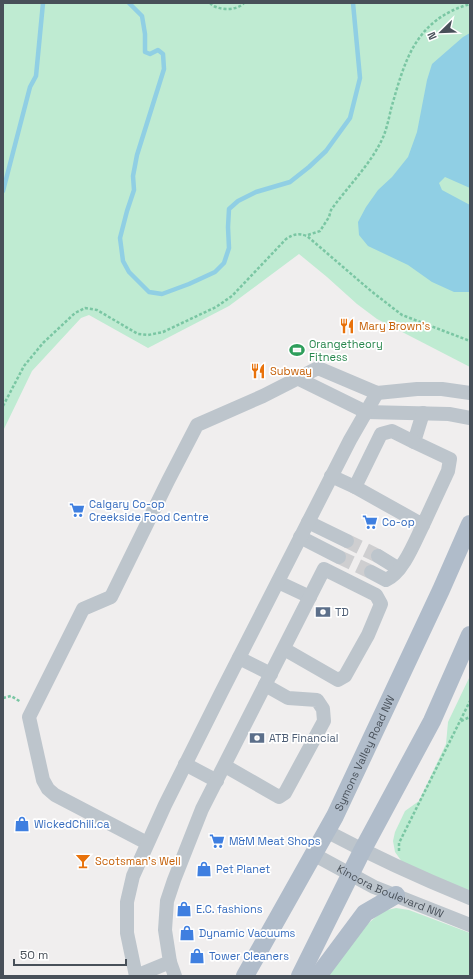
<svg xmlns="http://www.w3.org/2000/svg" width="473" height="979" viewBox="0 0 473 979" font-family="'Space Grotesk',sans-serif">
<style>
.green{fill:#bfebd2}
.water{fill:#90cfe4}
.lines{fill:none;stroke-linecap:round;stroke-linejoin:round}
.stream{stroke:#90cfe4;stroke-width:4.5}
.minor-tunnel{stroke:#ceced0;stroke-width:14;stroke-dasharray:14 7;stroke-linecap:butt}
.path{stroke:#7ac6a3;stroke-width:2.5;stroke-dasharray:3 2;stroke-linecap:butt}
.minor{stroke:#bdc5cc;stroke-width:14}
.major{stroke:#b0bcca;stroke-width:18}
.labels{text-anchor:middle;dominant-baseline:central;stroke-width:3.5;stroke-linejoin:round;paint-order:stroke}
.food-label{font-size:11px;fill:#c56008;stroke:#fff;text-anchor:start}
.leisure-label{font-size:11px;fill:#27864d;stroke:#fff;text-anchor:start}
.shop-label{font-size:11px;fill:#366cbe;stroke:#fff;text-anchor:start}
.service-label{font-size:11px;fill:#4e5e75;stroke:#fff;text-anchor:start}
.street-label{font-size:11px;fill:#485059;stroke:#fff}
</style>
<rect width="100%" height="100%" fill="#f0eeee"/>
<!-- green -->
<g class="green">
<path d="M3,3H470V367L377,319L357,304L327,277L299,254L229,306L148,348L89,315L81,318L32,371L3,431Z"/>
<path d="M470,676V893L405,866L395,852L393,841L395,832L405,811L419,801L446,744L448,722Z"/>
<path d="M396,908L409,910L470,933V976H328L365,926L383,911Z"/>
</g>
<!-- water -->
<path class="water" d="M470,33V188L445,177L439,183L442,190L470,205V292H454L432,282L408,265L368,246L359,235L358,222L366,207L378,190L392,177L408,157L417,132L427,80L432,64L463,37Z"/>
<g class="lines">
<!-- stream -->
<g class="stream">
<path d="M129,3L142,16L145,34V52L150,54L158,50L163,54L164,69L137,155L133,176L134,190L127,211L120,238L123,261L129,272L149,292L162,294L189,284L215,272L224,263L229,248L228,227L229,209L238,201L256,192L290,182L309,167L326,151L350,118L360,78L353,3"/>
<path d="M3,191L30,87L36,76L43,3"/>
</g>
<!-- minor-tunnel -->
<g class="minor-tunnel">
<path d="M347,541L378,556"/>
<path d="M339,557L371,572"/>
</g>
<!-- path -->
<g class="path">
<path d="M210,3C217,11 237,11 244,3"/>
<path d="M308,235L320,231L329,217L331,210C348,186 373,162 384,135C387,127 389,118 391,109C405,60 415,20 470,4"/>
<path d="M3,406L24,366L43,343L75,313L85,308L97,310L138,334L148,335L163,332L216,307L232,296L286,239C294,234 298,233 307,236L371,291L402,315L470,341"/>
<path d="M3,698L11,696L21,702"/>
<path d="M461,721L470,717"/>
<path d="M399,851V843L470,701"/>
</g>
<!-- minor -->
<g class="minor">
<path d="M297,378L366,412L449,414L470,418"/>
<path d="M331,476L355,487L423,525L448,471L450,459L414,442L423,413"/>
<path d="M355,487L381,434L392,431L414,442"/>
<path d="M308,522L347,541"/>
<path d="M300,537L339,557"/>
<path d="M378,556L399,569"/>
<path d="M371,572L386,580C403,573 415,541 423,525"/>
<path d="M278,582L310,597"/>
<path d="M239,658L271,674"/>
<path d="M185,764L217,781"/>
<path d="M225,766L279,797L285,793L324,721L323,709L317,700L288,698L265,685"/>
<path d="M326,831C373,856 421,878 470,898"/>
<path d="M147,843L55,795L48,789L43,780L29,717L83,609L111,597L168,481L197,425L263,396L318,368L377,393L417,389H442L470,393"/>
<path id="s1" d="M313,854L374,887L470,925"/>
<path d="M170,962L175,976"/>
<path d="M136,976L170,962L165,930L167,901L174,880L202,809L324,569L376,595L381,604L368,635L345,676L338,680L284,649"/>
<path d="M136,976L127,933V902L133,876L165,805L221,693L350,440L377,393"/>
</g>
<!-- major -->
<g class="major">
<path id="s2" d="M245,976L335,816L441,590L470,524"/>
<path d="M300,976L362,851L432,721L470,635"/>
<path d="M318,976L365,913L396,895"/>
</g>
</g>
<!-- icons -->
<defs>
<g id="restaurant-bare" transform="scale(1.2)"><path d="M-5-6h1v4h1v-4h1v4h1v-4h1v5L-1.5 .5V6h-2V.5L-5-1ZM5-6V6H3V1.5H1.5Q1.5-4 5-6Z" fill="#e8710a" stroke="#fff" stroke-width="2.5" paint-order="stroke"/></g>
<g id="stadium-bare" transform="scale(1.2)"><path d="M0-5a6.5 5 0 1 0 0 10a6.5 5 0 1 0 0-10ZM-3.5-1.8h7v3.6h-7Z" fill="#2e9e5b" stroke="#fff" stroke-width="2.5" paint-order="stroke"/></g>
<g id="supermarket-bare" transform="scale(1.2)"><path d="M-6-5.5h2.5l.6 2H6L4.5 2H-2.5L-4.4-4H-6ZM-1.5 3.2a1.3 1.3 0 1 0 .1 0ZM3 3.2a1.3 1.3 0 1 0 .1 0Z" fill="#3f7fe0" stroke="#fff" stroke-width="2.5" paint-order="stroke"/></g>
<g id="bank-bare" transform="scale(1.2)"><path d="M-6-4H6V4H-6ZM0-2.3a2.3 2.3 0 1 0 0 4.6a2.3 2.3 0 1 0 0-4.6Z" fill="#5c6f8a" stroke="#fff" stroke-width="2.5" paint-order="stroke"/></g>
<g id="shop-bare" transform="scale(1.2)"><path d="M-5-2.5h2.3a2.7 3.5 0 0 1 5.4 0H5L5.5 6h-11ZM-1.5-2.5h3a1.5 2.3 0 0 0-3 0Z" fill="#3f7fe0" stroke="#fff" stroke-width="2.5" paint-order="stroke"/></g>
<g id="bar-bare" transform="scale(1.2)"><path d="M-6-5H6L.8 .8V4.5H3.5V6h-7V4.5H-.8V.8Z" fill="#e8710a" stroke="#fff" stroke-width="2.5" paint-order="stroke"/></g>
</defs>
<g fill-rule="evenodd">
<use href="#restaurant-bare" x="347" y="326"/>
<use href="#stadium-bare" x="297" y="350"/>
<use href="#restaurant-bare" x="258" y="371"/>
<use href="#supermarket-bare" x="77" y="510"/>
<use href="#supermarket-bare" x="370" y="522"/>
<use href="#bank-bare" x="323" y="612"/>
<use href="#bank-bare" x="257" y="738"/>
<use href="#shop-bare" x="22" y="824"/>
<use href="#supermarket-bare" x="217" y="841"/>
<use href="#bar-bare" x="83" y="861"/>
<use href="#shop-bare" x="204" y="869"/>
<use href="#shop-bare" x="184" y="909"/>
<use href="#shop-bare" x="187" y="933"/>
<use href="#shop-bare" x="197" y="956"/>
</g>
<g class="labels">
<!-- food labels -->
<g class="food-label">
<text x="359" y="326">Mary Brown's</text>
<text x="270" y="371">Subway</text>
<text x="95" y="861">Scotsman's Well</text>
</g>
<!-- leisure labels -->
<g class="leisure-label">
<text x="309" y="344">Orangetheory<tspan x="309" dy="13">Fitness</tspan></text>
</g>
<!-- shop labels -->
<g class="shop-label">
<text x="89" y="504">Calgary Co-op<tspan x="89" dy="13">Creekside Food Centre</tspan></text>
<text x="382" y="522">Co-op</text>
<text x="34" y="824">WickedChili.ca</text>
<text x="229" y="841">M&amp;M Meat Shops</text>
<text x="216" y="869">Pet Planet</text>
<text x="196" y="909">E.C. fashions</text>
<text x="199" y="933">Dynamic Vacuums</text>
<text x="209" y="956">Tower Cleaners</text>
</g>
<!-- service labels -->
<g class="service-label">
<text x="335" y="612">TD</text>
<text x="269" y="738">ATB Financial</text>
</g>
<!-- street labels -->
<g class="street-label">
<text stroke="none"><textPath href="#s2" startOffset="253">Symons Valley Road NW</textPath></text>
<text stroke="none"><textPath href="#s1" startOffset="86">Kincora Boulevard NW</textPath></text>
</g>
</g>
<!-- border -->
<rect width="473" height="979" fill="none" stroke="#485059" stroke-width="8"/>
<!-- north arrow -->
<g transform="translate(441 32) rotate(247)" stroke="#ffffff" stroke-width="3" paint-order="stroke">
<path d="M0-3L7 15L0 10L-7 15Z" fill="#485059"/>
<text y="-6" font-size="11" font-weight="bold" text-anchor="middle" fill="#485059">N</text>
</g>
<!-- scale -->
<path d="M14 959v6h112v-6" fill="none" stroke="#485059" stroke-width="2"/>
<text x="20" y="959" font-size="12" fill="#485059" stroke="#ffffff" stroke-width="3" paint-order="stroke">50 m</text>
</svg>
